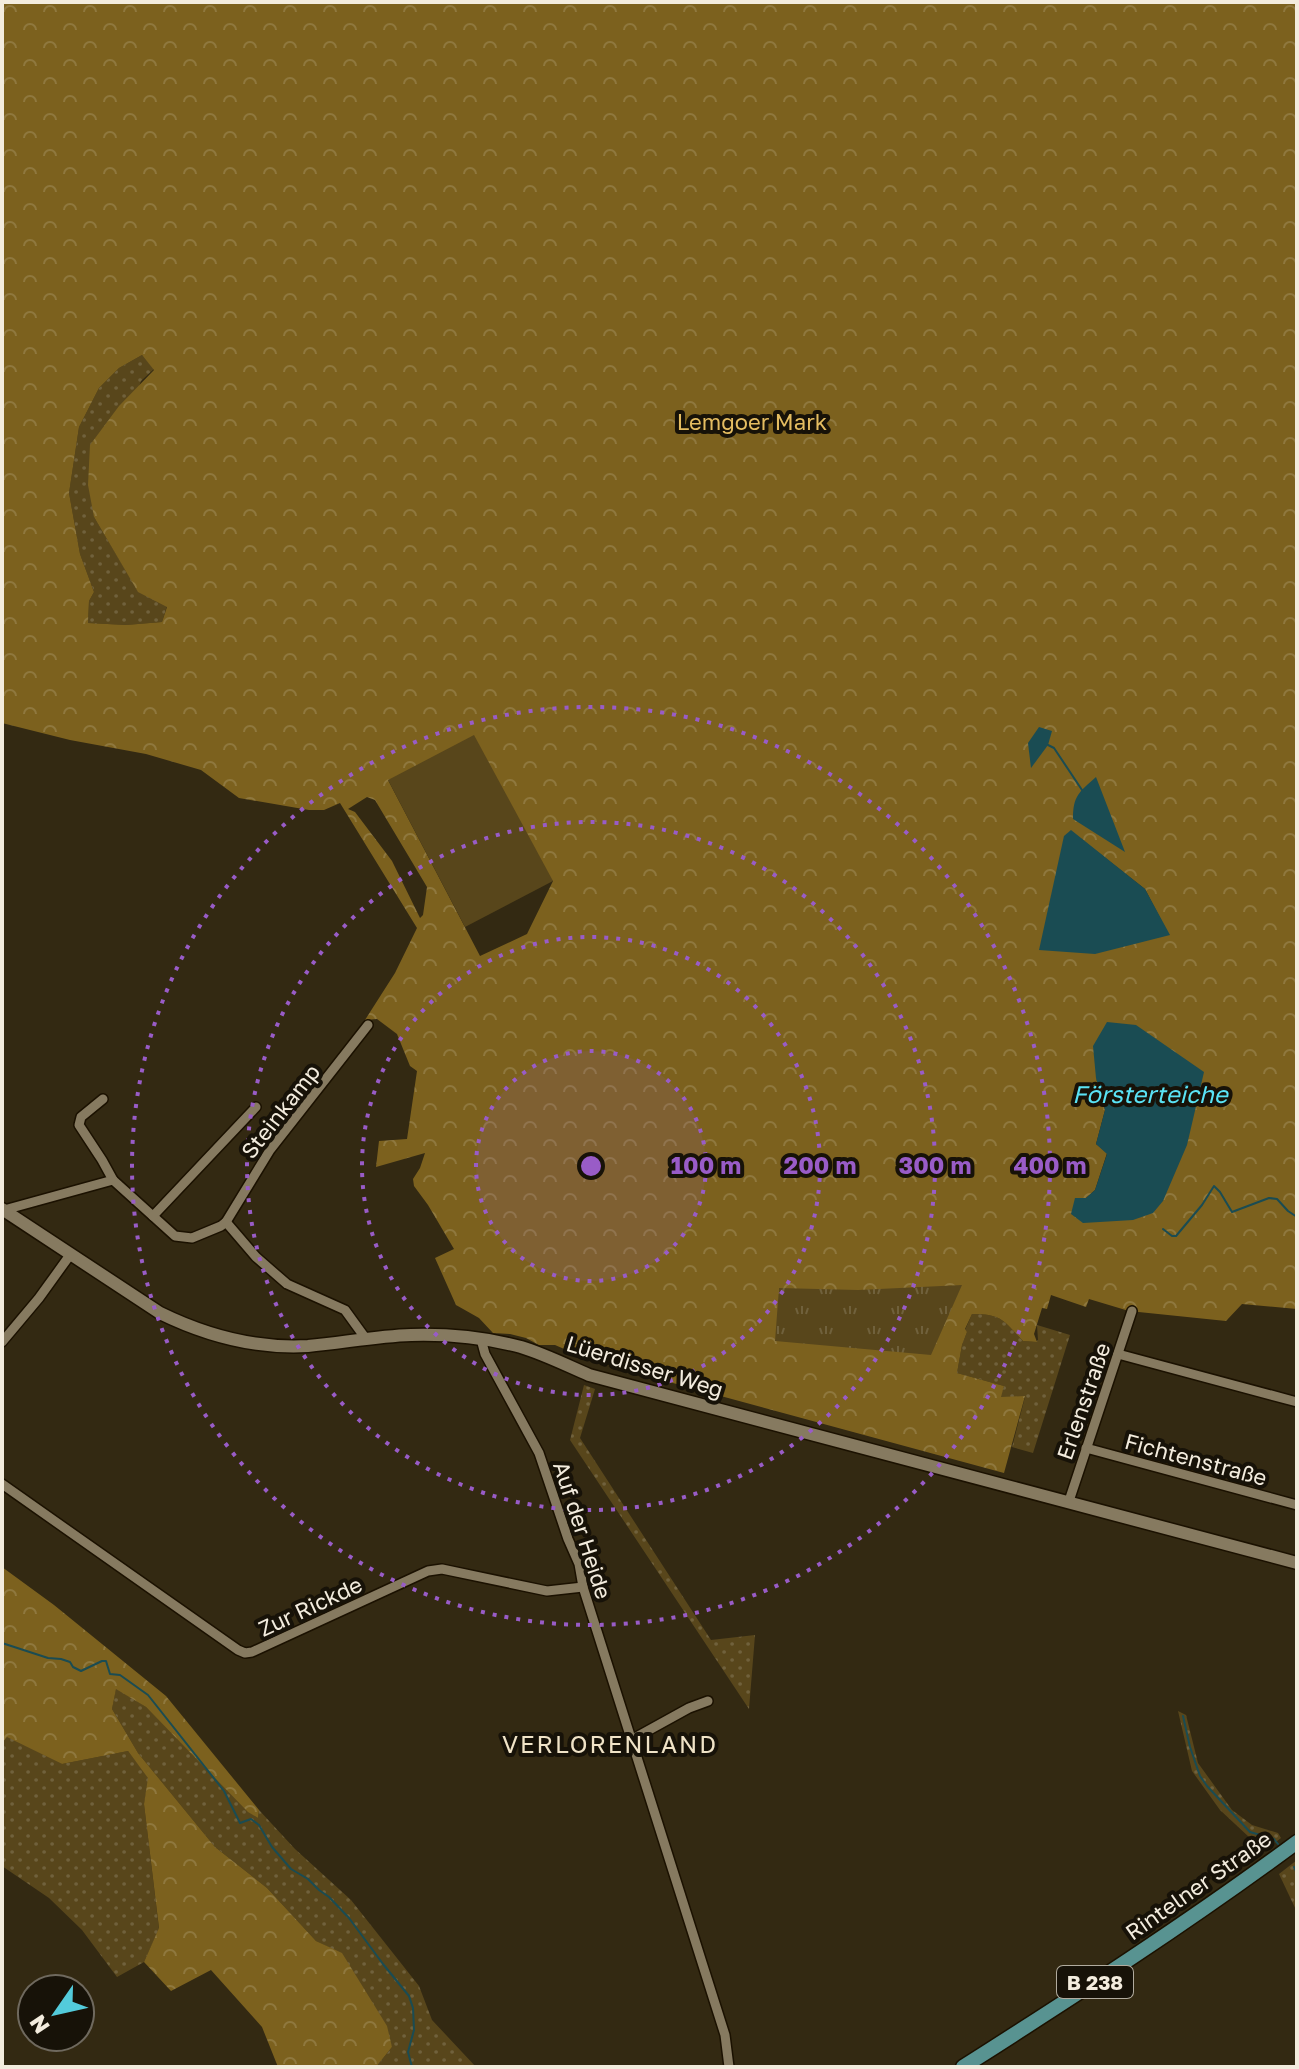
<svg xmlns="http://www.w3.org/2000/svg" width="1299" height="2069" viewBox="0 0 1299 2069" font-family="'Golos Text',sans-serif">
<style>
.grass{fill:url(#grass-dots)}
.forest{fill:url(#forest-crowns);fill-rule:evenodd}
.park{fill:url(#park-tufts)}
.pitch{fill:#58461b}
.water{fill:#1a4c53}
.lines{fill:none;stroke-linecap:round;stroke-linejoin:round}
.stream{stroke:#1a4c53;stroke-width:2}
.minor-casing{stroke:#1b1100;stroke-width:12}
.secondary-casing{stroke:#1b1100;stroke-width:15}
.primary-casing{stroke:#1b1100;stroke-width:17}
.minor{stroke:#867a60;stroke-width:9}
.secondary{stroke:#867a60;stroke-width:12}
.primary{stroke:#589391;stroke-width:14}
.ring{fill:none;stroke:#995cc7;stroke-width:4;stroke-dasharray:4 8}
.labels{text-anchor:middle;dominant-baseline:central;stroke-width:8;stroke-linejoin:round;paint-order:stroke}
.shield{fill:#171208;stroke:#b1ab9e;stroke-width:2}
.shield-label{font-size:20px;font-weight:bold;fill:#f3ecde}
.park-label{font-size:22px;fill:#e5bd61;stroke:#171208}
.street-label{font-size:22px;fill:#f3ecde;stroke:#171208}
.water-label{font-size:24px;font-style:italic;fill:#5ae3f5;stroke:#171208}
.neighbourhood-label{font-size:24px;letter-spacing:2px;fill:#f0e3c7;stroke:#171208}
.centre{fill:#995cc7;stroke:#171208;stroke-width:4}
.ring-label{font-size:24px;text-anchor:middle;font-weight:bold;fill:#995cc7;stroke:#171208;stroke-width:8;stroke-linejoin:round;paint-order:stroke}
</style>
<defs>
<pattern id="grass-dots" width="8" height="8" patternUnits="userSpaceOnUse" patternTransform="scale(2)"><rect width="8" height="8" fill="#58461b"/><path d="M2 2h.1M6 6h.1" fill="none" stroke="#70613c" stroke-width="1.8" stroke-linecap="round"/></pattern>
<pattern id="forest-crowns" width="20" height="18" patternUnits="userSpaceOnUse" patternTransform="scale(2)"><rect width="20" height="18" fill="#7c611e"/><path d="M2 6a3 3 0 1 1 6 0M12 15a3 3 0 1 1 6 0" fill="none" stroke="#8f783e"/></pattern>
<pattern id="park-tufts" width="24" height="20" patternUnits="userSpaceOnUse" patternTransform="scale(2)"><rect width="24" height="20" fill="#58461b"/><path d="M3 7l-1-3M5 7V3M7 7l1-3M15 17l-1-3M17 17v-4M19 17l1-3" fill="none" stroke="#70613c"/></pattern>
</defs>
<rect width="100%" height="100%" fill="#332912"/>
<!-- grass -->
<g class="grass">
<path d="M142,355L154,369L141,381L94,517L138,591L167,606L162,622L126,625L88,623L89,601L94,592L80,554L69,493L79,427L99,388L119,368Z"/>
<path d="M972,1314C1002,1314 1003,1320 1023,1341L1036,1342L1038,1340L1037,1325L1070,1335L1033,1453L1012,1447L1025,1397H1000L1004,1386L957,1373L962,1345L967,1332L965,1330Z"/>
<path d="M584,1385L595,1389L580,1438L711,1640L755,1635L749,1709L570,1440Z"/>
<path d="M116,1688L146,1707L248,1811L258,1818L259,1810L295,1849L351,1900L419,1986L432,2020L476,2067H376L392,2047L342,1954L316,1941L267,1888L215,1847L138,1753L112,1709Z"/>
<path d="M1178,1711L1186,1715L1198,1763L1232,1810L1252,1825L1278,1833L1281,1838L1264,1851L1220,1810L1192,1771Z"/>
<path d="M7,1736L62,1764L128,1751L149,1778L144,1804L159,1929L144,1962L117,1977L82,1930L49,1898L2,1866V1743Z"/>
<path d="M1297,1860V1912L1279,1874Z"/>
</g>
<!-- forest -->
<g class="forest">
<path d="M2,2H1297V1309L1242,1304L1226,1321L1129,1311L1089,1299L1086,1307L1051,1295L1047,1309L1042,1308L1034,1334L1037,1342L1023,1341C1003,1320 1002,1314 972,1314L965,1329L967,1332L962,1345L957,1373L1004,1386L1001,1397L1025,1396L1004,1473L592,1361L555,1345H539L526,1338L510,1334L493,1333L479,1318L456,1305L435,1258L454,1249L428,1205L414,1186L413,1179L420,1168L425,1153L376,1167L379,1141L407,1139L417,1071L410,1066L397,1034L377,1019L365,1020L395,973L417,928L340,803L324,810H309L239,798L201,770L146,754L70,740L2,723ZM142,355L154,370L119,406L90,445L88,485L94,517L138,592L167,607L162,622L126,625L88,623L89,601L94,592L80,554L69,493L79,427L99,388L119,368ZM388,780L553,881L527,934L480,956ZM367,797L375,800L427,887L423,915L420,918L392,861L355,812L348,809ZM1071,831L1145,889L1169,935ZM1096,1078L1153,1213L1075,1198H1086L1095,1190L1107,1153L1096,1144L1105,1110Z"/>
<path d="M2,1567L54,1605L166,1696L259,1810L258,1818L248,1812L146,1707L116,1689L112,1709L138,1753L215,1847L267,1888L316,1941L342,1953L387,2026L392,2047L376,2067H278L262,2027L211,1970L171,1991L144,1962L159,1928L144,1804L148,1778L128,1751L62,1764L7,1737L2,1743Z"/>
</g>
<!-- park -->
<path class="park" d="M962,1285L931,1355L775,1341L779,1288L858,1290Z"/>
<!-- pitch -->
<path class="pitch" d="M474,735L553,881L465,927L388,780Z"/>
<!-- water -->
<g class="water">
<path d="M1039,727L1052,731L1048,745L1031,768L1028,743Z"/>
<path d="M1096,777L1125,852L1073,819C1073,796 1079,792 1096,777Z"/>
<path d="M1071,830L1145,889L1170,935L1095,954L1039,950L1064,836Z"/>
<path d="M1107,1022L1136,1025L1204,1072L1187,1145L1163,1201L1153,1213L1133,1220L1083,1223L1071,1214L1075,1198H1086L1095,1190L1107,1154L1096,1144L1105,1110L1096,1078L1093,1046Z"/>
</g>
<g class="lines">
<!-- stream -->
<g class="stream">
<path d="M1048,745L1054,748L1082,790"/>
<path d="M1163,1229L1172,1236H1176L1202,1205L1214,1186L1220,1192L1232,1212L1269,1198L1277,1199L1288,1211L1297,1217"/>
<path d="M2,1643L48,1658L61,1659L70,1662L73,1667L81,1671L102,1661H106L110,1674L120,1675L148,1695L224,1791L240,1823L251,1819L259,1825L272,1847L291,1869L308,1879L319,1890L329,1897L349,1918L383,1964L409,1996L413,2008L414,2030L408,2052L412,2067"/>
<path d="M1183,1716L1190,1747L1200,1776L1207,1786L1250,1832L1274,1839L1278,1844"/>
<path d="M1294,1867L1297,1873"/>
</g>
<!-- minor casing -->
<g class="minor-casing">
<g id="minor">
<path d="M103,1099L81,1117L79,1125L102,1160L113,1180"/>
<path d="M4,1210L113,1180L175,1236L192,1238L221,1226L226,1222L270,1150L368,1025"/>
<path d="M153,1216L256,1107"/>
<path d="M226,1222L256,1257L287,1284L345,1310L366,1339"/>
<path d="M481,1339L485,1354L539,1453L568,1539L579,1564L583,1587L725,2035L729,2067"/>
<path d="M2,1342L39,1298L70,1255"/>
<path d="M1118,1354L1297,1402"/>
<path d="M1086,1448L1297,1505"/>
<path d="M2,1484L238,1650L245,1653L252,1652L428,1571L442,1569L547,1591L583,1587"/>
<path d="M1069,1501L1132,1311"/>
<path d="M631,1740L689,1708L708,1701"/>
</g>
</g>
<!-- secondary casing -->
<g class="secondary-casing">
<path id="secondary" d="M2,1209L160,1313C207,1336 255,1349 308,1346C342,1343 377,1336 411,1335C446,1334 487,1338 521,1347C544,1354 566,1365 589,1375L1297,1563"/>
</g>
<!-- primary casing -->
<g class="primary-casing">
<path id="primary" d="M963,2067C1076,1995 1189,1922 1297,1842"/>
</g>
<!-- minor -->
<use href="#minor" class="minor"/>
<!-- secondary -->
<use href="#secondary" class="secondary"/>
<!-- primary -->
<use href="#primary" class="primary"/>
</g>
<!-- distance rings -->
<circle cx="591" cy="1166" r="115" fill="#995cc7" fill-opacity=".12"/>
<g class="ring">
<circle cx="591" cy="1166" r="115"/>
<circle cx="591" cy="1166" r="229"/>
<circle cx="591" cy="1166" r="344"/>
<circle cx="591" cy="1166" r="459"/>
</g>
<g class="labels">
<!-- shield labels -->
<rect class="shield" x="1057" y="1966" width="76" height="32" rx="6"/>
<g class="shield-label">
<text x="1095" y="1982">B 238</text>
</g>
<!-- park labels -->
<g class="park-label">
<text x="752" y="421">Lemgoer Mark</text>
</g>
<!-- street labels -->
<g class="street-label">
<text transform="translate(280 1111) rotate(-52)">Steinkamp</text>
<text transform="translate(645 1366) rotate(17)">Lüerdisser Weg</text>
<text transform="translate(1083 1401) rotate(-71)">Erlenstraße</text>
<text transform="translate(1196 1459) rotate(15)">Fichtenstraße</text>
<text transform="translate(583 1530) rotate(72)">Auf der Heide</text>
<text transform="translate(310 1606) rotate(-25)">Zur Rickde</text>
<text transform="translate(1198 1885) rotate(-35)">Rintelner Straße</text>
</g>
<!-- water labels -->
<g class="water-label">
<text x="1150" y="1093">Försterteiche</text>
</g>
<!-- neighbourhood labels -->
<g class="neighbourhood-label">
<text x="610" y="1743">VERLORENLAND</text>
</g>
</g>
<circle cx="591" cy="1166" r="12" class="centre"/>
<g class="ring-label">
<text x="706" y="1174">100 m</text>
<text x="820" y="1174">200 m</text>
<text x="935" y="1174">300 m</text>
<text x="1050" y="1174">400 m</text>
</g>
<!-- border -->
<rect width="1299" height="2069" fill="none" stroke="#f3ecde" stroke-width="8"/>
<!-- north arrow -->
<g transform="translate(56 2013) rotate(236)"><circle r="38" fill="#171208" stroke="#6f695e" stroke-width="2"/>
<path d="M0-6L14 30L0 20L-14 30Z" fill="#53cbdb"/>
<text y="-12" font-size="22" font-weight="bold" text-anchor="middle" fill="#f3ecde">N</text>
</g>
</svg>
